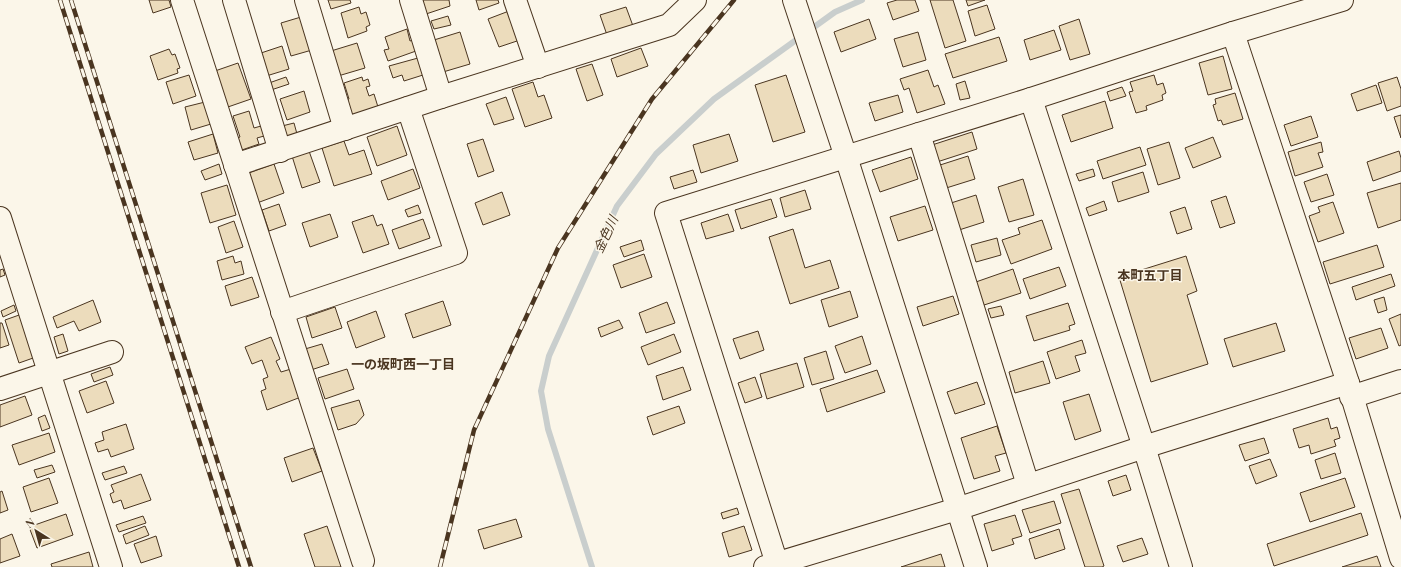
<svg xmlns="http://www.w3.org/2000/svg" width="1401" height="567" viewBox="0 0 1401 567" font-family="'Playfair Display','Noto Sans JP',serif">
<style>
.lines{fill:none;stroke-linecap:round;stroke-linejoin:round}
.stream{stroke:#c9cecd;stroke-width:6}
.building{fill:#ecdcbc;stroke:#4a3520}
.minor-casing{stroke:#4a3520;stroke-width:24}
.minor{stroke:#fbf6e9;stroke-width:22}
.rail-casing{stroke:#4a3520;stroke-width:4.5}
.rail{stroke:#fbf6e9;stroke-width:3;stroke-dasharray:9;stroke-linecap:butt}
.labels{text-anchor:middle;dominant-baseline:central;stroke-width:3;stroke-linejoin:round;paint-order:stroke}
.water-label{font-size:13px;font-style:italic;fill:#4a3520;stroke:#fbf6e9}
.neighbourhood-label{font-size:13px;font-weight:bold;fill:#4a3520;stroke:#fbf6e9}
</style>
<rect width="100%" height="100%" fill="#fbf6e9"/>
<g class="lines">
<!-- stream -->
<path class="stream" d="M592,567L548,429L541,391L549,356L617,206L656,154L714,99L835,12L862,0"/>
</g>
<!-- building -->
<g class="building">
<path d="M149,0H169L171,7L153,13Z"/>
<path d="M328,0H350L351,3L331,9Z"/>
<path d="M421,0H449L450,6L426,14Z"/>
<path d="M476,0H498L499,3L479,10Z"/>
<path d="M897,0H915L919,11L893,20L887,3Z"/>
<path d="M930,0H953L966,41L945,48Z"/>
<path d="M966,0H985L968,6Z"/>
<path d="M987,5L995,29L975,36L968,11Z"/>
<path d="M359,7L361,14L366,12L370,25L366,27L367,31L348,38L341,13Z"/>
<path d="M626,7L633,26L607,35L600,15Z"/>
<path d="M509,11L520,40L499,47L488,19Z"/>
<path d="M448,16L451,25L434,29L431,21Z"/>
<path d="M301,17L312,50L291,56L281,23Z"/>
<path d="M869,19L876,39L841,52L834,32Z"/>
<path d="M1079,19L1090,54L1070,60L1059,26Z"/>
<path d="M407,29L410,41L413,40L416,51L388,61L384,50L389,49L385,37Z"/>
<path d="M1054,30L1061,50L1030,60L1024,40Z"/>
<path d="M460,32L470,64L443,72L434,40Z"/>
<path d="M918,32L926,60L903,67L894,39Z"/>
<path d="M999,37L1007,61L953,78L945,54Z"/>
<path d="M357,43L365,68L338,76L331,51Z"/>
<path d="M282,46L289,69L263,77L255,55Z"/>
<path d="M641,48L648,66L617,77L611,59Z"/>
<path d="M169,49L172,55L175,54L180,68L177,69L178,73L158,80L150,56Z"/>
<path d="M1223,56L1232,89L1208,95L1199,63Z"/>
<path d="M418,58L423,75L404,81L402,75L393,78L389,66Z"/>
<path d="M238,63L251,99L225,108L212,72Z"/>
<path d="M592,64L603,95L587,101L576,69Z"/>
<path d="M928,70L934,87L938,85L945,104L917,113L909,88L904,90L900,79Z"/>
<path d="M189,75L196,96L173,104L166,82Z"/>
<path d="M786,75L805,132L773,142L755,85Z"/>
<path d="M1154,75L1157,85L1163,83L1166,93L1162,95L1163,100L1146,106L1147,110L1136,113L1129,92L1133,91L1130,82Z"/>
<path d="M286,77L289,84L271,90L269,83Z"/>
<path d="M362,77L363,81L368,79L370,86L366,87L369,96L374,94L378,107L349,116L344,101L349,99L344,83Z"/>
<path d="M1397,77L1401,89V106L1387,111L1378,83Z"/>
<path d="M965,81L970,98L960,100L956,84Z"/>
<path d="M533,82L538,97L544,95L552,118L525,127L512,89Z"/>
<path d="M1376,85L1382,103L1357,111L1351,94Z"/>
<path d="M1122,87L1126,96L1110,101L1107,92Z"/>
<path d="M304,91L310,112L287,120L280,99Z"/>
<path d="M1235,93L1243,119L1223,125L1221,120L1218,121L1213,105L1216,104L1215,99Z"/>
<path d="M898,95L903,112L875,121L869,103Z"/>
<path d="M506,97L514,119L494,125L486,104Z"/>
<path d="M1105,101L1113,128L1071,142L1062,115Z"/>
<path d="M205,102L211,124L191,130L185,107Z"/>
<path d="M249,111L254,128L261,126L264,136L257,138L259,144L239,151L235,139L240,137L233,116Z"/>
<path d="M1401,115V138L1394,117Z"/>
<path d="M1311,116L1318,137L1291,146L1284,125Z"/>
<path d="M294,123L297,134L284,137L282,126Z"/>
<path d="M397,126L407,155L377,166L367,137Z"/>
<path d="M972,132L977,149L937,162L932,145Z"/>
<path d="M213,134L218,153L194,160L188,142Z"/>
<path d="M729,134L738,161L701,173L693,145Z"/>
<path d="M1213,137L1221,157L1193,168L1185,148Z"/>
<path d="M483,139L494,171L478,177L467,144Z"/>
<path d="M344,141L349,155L364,150L372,174L334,186L322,148Z"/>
<path d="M1169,142L1180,178L1158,185L1147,149Z"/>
<path d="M1321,142L1323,152L1318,153L1323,167L1295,176L1288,152Z"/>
<path d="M1140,147L1146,165L1103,179L1097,161Z"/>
<path d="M309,151L320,182L302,188L292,156Z"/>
<path d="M1399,151L1401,158V171L1373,181L1367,162Z"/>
<path d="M968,156L975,179L943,189L937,166Z"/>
<path d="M911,157L918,179L880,192L872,170Z"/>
<path d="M219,164L222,174L205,180L201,171Z"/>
<path d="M274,164L284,193L257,203L246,174Z"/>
<path d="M413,169L420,188L388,200L381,181Z"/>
<path d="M1093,169L1095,176L1079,181L1076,174Z"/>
<path d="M693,170L697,182L674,189L670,177Z"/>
<path d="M1143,172L1149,192L1118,202L1112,182Z"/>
<path d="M1327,174L1334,195L1311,202L1304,182Z"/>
<path d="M1023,179L1034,215L1009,222L998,187Z"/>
<path d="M1401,183V220L1378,228L1367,193Z"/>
<path d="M227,185L236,215L210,223L201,193Z"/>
<path d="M805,190L811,209L785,217L780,198Z"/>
<path d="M502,192L510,215L483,225L475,203Z"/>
<path d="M976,195L984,222L959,230L951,203Z"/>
<path d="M1226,196L1235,223L1220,228L1211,201Z"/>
<path d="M771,199L777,217L741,229L735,210Z"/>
<path d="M1104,201L1107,210L1089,216L1086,208Z"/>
<path d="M1333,202L1344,233L1318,242L1309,216L1320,212L1318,207Z"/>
<path d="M279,204L286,225L269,231L262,210Z"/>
<path d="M418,205L421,213L408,217L405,210Z"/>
<path d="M925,206L933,230L898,241L890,217Z"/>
<path d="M1185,207L1192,229L1177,234L1170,212Z"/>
<path d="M330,214L338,237L310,247L302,223Z"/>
<path d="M728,214L734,231L706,239L701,223Z"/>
<path d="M373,215L377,226L382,224L389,244L363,253L352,222Z"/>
<path d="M423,219L430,238L399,249L392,230Z"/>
<path d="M1042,220L1052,249L1011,264L1002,240L1020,234L1018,228Z"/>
<path d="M234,221L243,247L226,253L218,227Z"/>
<path d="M793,229L805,268L830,260L839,288L790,304L769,237Z"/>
<path d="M997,238L1001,255L976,262L971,245Z"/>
<path d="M641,240L644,250L624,257L620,247Z"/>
<path d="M1377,245L1384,267L1330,284L1323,262Z"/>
<path d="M644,254L652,277L621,288L613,265Z"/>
<path d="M233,256L235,263L241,261L244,274L222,280L217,261Z"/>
<path d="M1186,256L1197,291L1187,295L1208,364L1151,382L1119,277Z"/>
<path d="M1059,267L1066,286L1030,299L1023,279Z"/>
<path d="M3,269L5,275L0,277V270Z"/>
<path d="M1013,269L1021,293L981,306L973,283Z"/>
<path d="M1391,274L1395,286L1356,300L1352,287Z"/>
<path d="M252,277L259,297L231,306L225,286Z"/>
<path d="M850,291L858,317L829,327L821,300Z"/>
<path d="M953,296L959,314L923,326L917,307Z"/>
<path d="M1384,297L1387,310L1378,313L1374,300Z"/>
<path d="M93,300L101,322L79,331L74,321L57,328L53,317Z"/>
<path d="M443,301L451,325L413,338L405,314Z"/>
<path d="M667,302L675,323L646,333L639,313Z"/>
<path d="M1068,303L1075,324L1069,326L1070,330L1034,341L1026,316Z"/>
<path d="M14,305L16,311L3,317L1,311Z"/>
<path d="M1001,306L1004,315L991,318L988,309Z"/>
<path d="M335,307L342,328L312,338L306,317Z"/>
<path d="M376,311L385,337L356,348L347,322Z"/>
<path d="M22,314L36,357L19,363L5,320Z"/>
<path d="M1401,314V345L1399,346L1389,319Z"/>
<path d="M619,320L623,328L601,337L598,328Z"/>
<path d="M0,323H2L9,345L0,348Z"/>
<path d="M1276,323L1285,351L1233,367L1224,339Z"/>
<path d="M1381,328L1388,348L1356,359L1349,338Z"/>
<path d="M758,331L764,350L740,359L733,339Z"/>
<path d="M63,334L68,351L59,354L54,337Z"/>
<path d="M674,334L681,352L648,365L641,347Z"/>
<path d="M862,336L871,364L845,373L835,346Z"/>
<path d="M271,337L280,359L276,361L281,372L291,369L301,397L267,410L261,391L266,389L263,379L268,377L262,360L252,364L245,347Z"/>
<path d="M1082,340L1086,353L1075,356L1080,371L1056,379L1047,352Z"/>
<path d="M322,344L329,364L311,370L305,349Z"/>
<path d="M826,351L834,379L812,385L804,358Z"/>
<path d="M1043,361L1050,383L1015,393L1009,372Z"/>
<path d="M797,363L804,387L767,399L760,374Z"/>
<path d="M110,367L113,375L94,382L91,374Z"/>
<path d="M683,367L691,390L663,400L656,376Z"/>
<path d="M347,369L354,389L325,399L318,378Z"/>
<path d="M877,370L885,392L827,412L820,389Z"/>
<path d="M755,377L762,397L745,403L738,383Z"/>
<path d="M106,381L114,403L87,413L79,391Z"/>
<path d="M977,382L985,404L955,414L947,392Z"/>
<path d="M1089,394L1101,431L1075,440L1063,402Z"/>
<path d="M25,396L32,415L0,427V405Z"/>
<path d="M359,400L364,415L356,424L338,430L331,408Z"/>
<path d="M679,406L685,423L653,435L647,417Z"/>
<path d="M45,415L50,428L42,431L38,418Z"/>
<path d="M1328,418L1331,429L1337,427L1340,438L1334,440L1336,446L1311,454L1309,445L1299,448L1293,429Z"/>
<path d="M126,424L134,449L111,457L108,449L98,452L95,443L104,440L102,432Z"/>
<path d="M997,426L1006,453L995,456L1000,471L974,479L961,438Z"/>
<path d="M49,433L55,452L19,465L12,445Z"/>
<path d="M1264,438L1269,453L1245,461L1239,445Z"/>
<path d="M313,448L322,471L292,482L284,458Z"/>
<path d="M1335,453L1341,473L1321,479L1315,460Z"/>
<path d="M1270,459L1277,476L1256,484L1249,466Z"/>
<path d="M52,465L55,472L37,478L34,470Z"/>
<path d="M124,466L127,473L105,480L102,473Z"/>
<path d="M141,474L151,500L124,509L121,500L113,503L110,494L114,492L111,485Z"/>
<path d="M1126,475L1131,490L1113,496L1108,481Z"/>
<path d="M49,478L58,503L31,512L23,487Z"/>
<path d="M1345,478L1355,507L1310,522L1300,493Z"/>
<path d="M1079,489L1104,566L1102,567H1085L1061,494Z"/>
<path d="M2,491L8,510L0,513V492Z"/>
<path d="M1054,501L1061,523L1030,533L1022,510Z"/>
<path d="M737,508L739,514L723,519L721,513Z"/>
<path d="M1361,513L1368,535L1274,566L1267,544Z"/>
<path d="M66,514L73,535L37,548L29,527Z"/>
<path d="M1015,515L1022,536L1012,539L1014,544L992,551L984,524Z"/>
<path d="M143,516L146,523L119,532L116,525Z"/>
<path d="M516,519L522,537L484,549L478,530Z"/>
<path d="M145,526L149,535L126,544L123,535Z"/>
<path d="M327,526L341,567H315L304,534Z"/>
<path d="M744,526L752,550L729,557L722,533Z"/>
<path d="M1059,529L1065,549L1035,559L1029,539Z"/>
<path d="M12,534L20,556L0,563V539Z"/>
<path d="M156,536L162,556L141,563L134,544Z"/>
<path d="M1142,538L1148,554L1123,562L1117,546Z"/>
<path d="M89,552L93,567H52L51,564Z"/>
<path d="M941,554L945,567H901Z"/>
<path d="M1377,556L1381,567H1342Z"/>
</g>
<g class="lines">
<!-- minor casing -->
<g class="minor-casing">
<g id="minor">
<path d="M182,0L363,561"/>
<path d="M234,0L280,151"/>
<path d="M306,0L345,129"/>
<path d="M411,0L441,97"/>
<path d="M515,0L538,67"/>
<path d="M794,0L846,157L976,567"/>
<path d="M1233,33L1348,383L1401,558"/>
<path d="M1031,99L1144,447L1181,567"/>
<path d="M919,134L1028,485"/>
<path d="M235,165L441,97L669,25L695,0"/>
<path d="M0,218L111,567"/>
<path d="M282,312L456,253L408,108"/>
<path d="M0,389L112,352"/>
<path d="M1351,397L1401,381"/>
<path d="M765,567L957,509L1144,447L1348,383"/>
<path d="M778,567L666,213L1031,99L1233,33L1342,0"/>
</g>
</g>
<!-- minor -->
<use href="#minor" class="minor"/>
<!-- rail casing -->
<g class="rail-casing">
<g id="rail">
<path d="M60,0L239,567"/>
<path d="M71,0L251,567"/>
<path d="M440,567L474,430L558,248L652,99L734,0"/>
</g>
</g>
<!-- rail -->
<use href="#rail" class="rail"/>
</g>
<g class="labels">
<!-- water labels -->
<g class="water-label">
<text transform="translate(605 234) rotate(-65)">金色川</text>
</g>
<!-- neighbourhood labels -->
<g class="neighbourhood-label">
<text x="1150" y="274">本町五丁目</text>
<text x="403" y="363">一の坂町西一丁目</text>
</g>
</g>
<!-- north arrow -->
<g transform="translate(36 531) rotate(323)" stroke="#fbf6e9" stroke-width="3" paint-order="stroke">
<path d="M0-3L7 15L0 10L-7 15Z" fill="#4a3520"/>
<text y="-6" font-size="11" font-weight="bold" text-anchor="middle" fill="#4a3520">N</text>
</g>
</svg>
